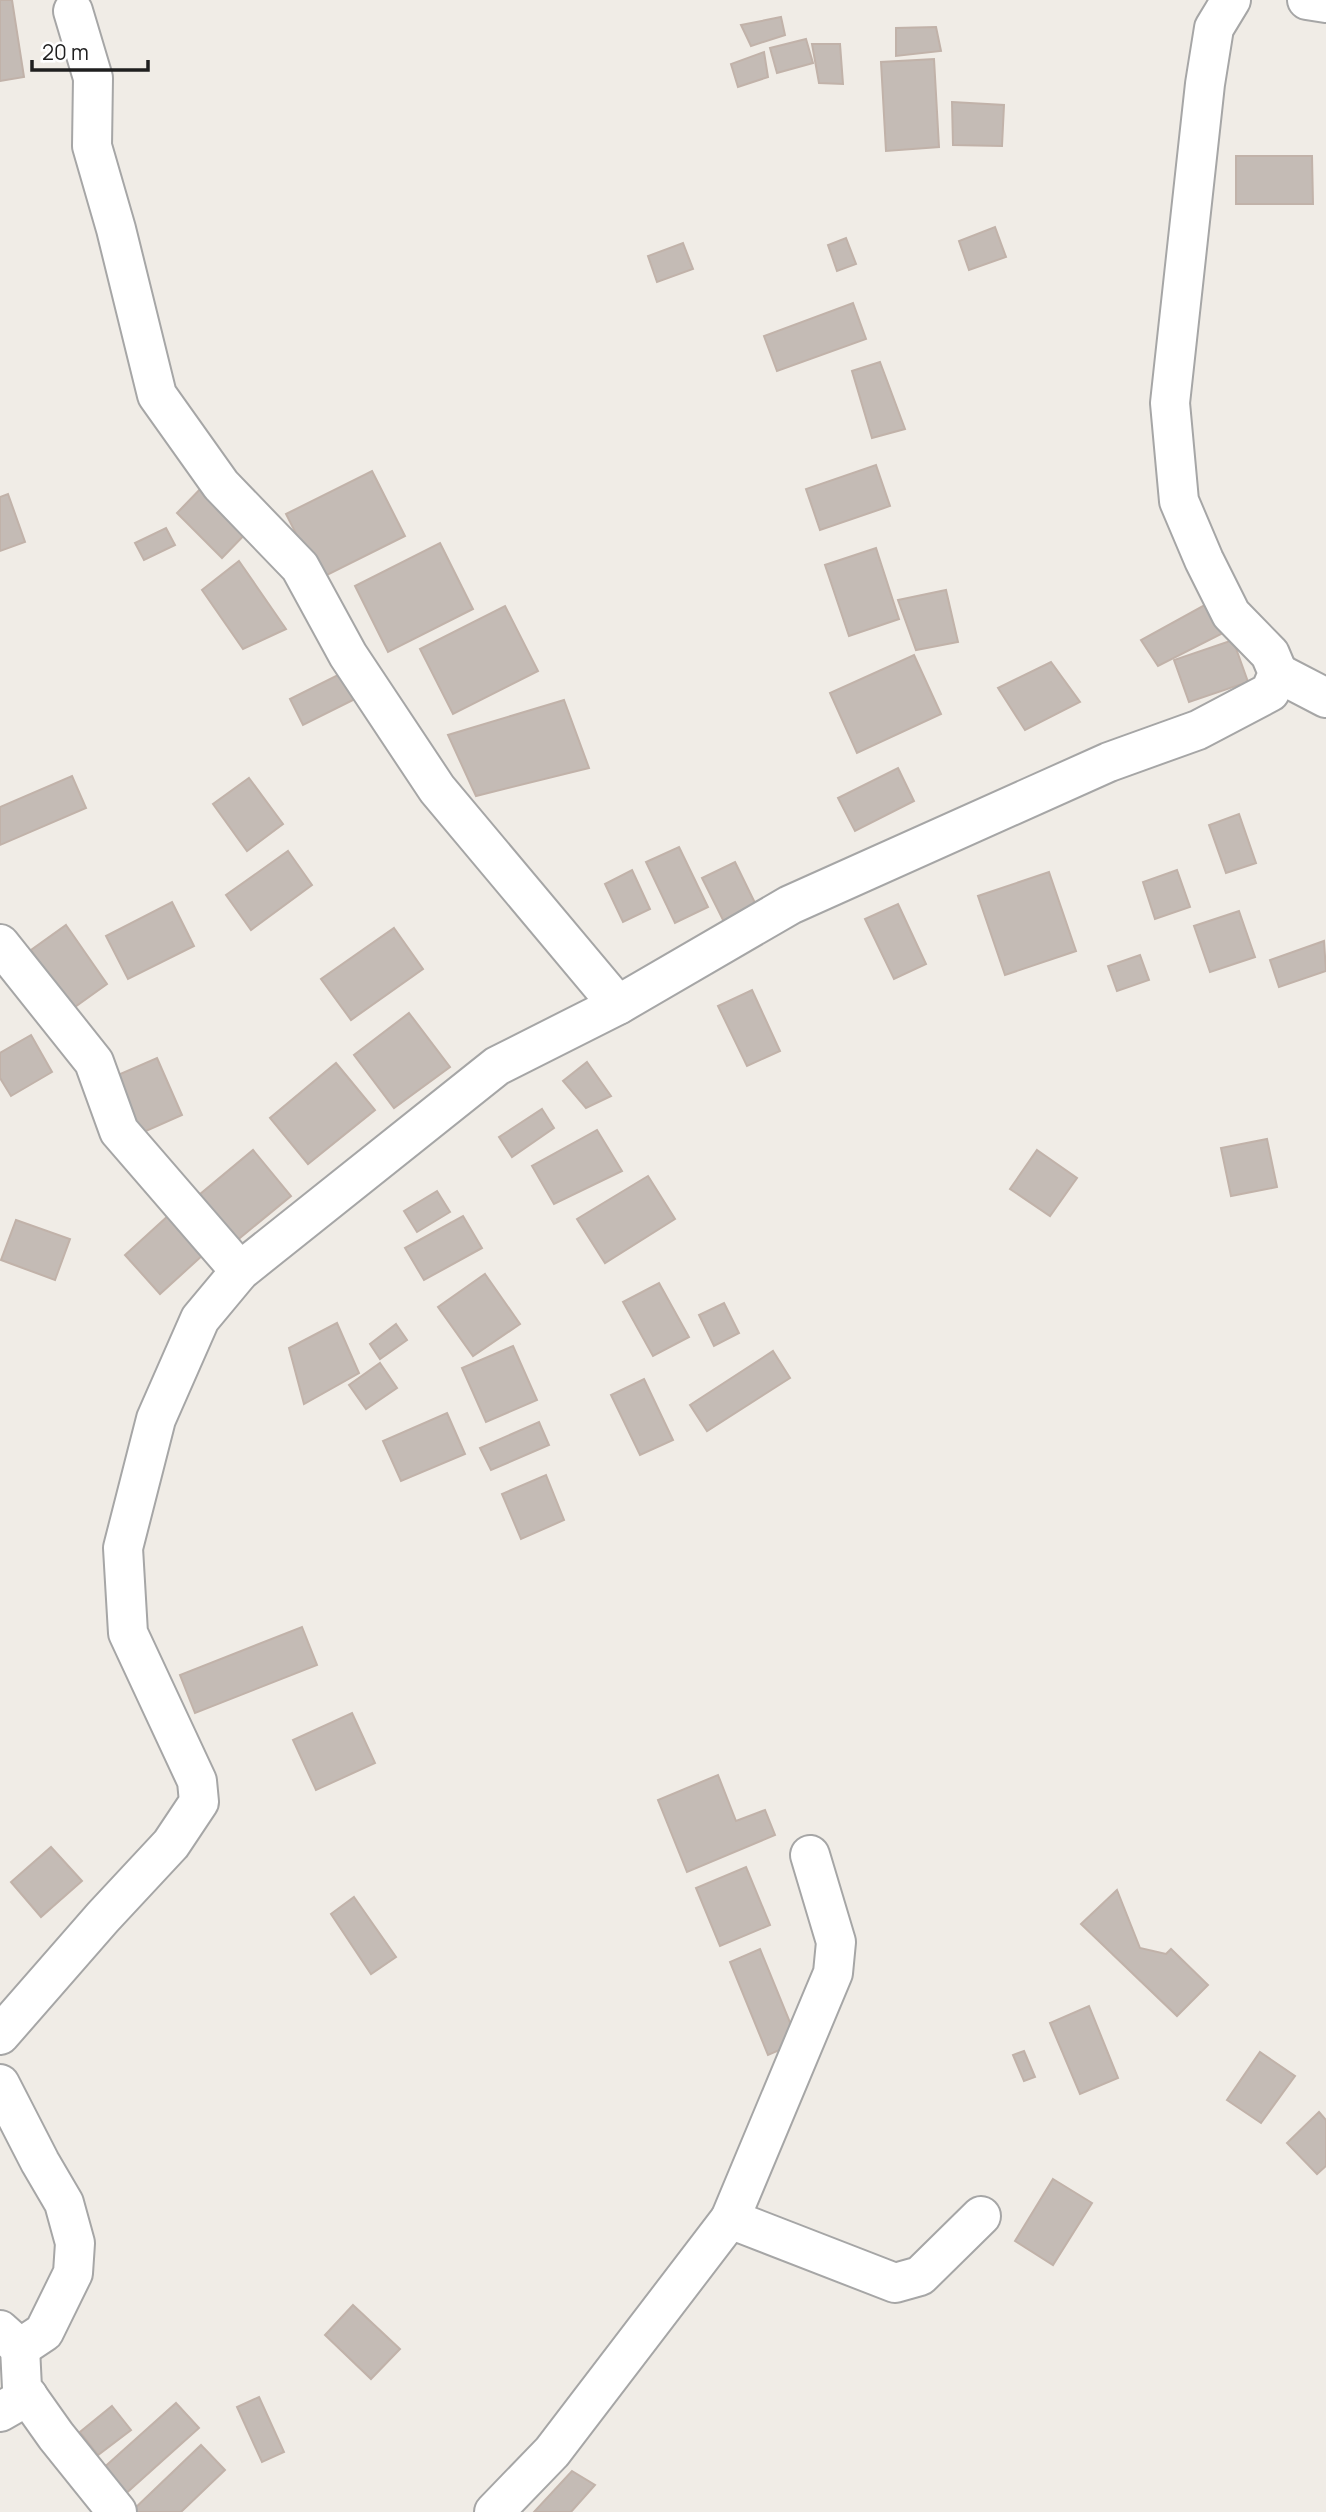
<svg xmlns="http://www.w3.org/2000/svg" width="1326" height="2512" viewBox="0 0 1326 2512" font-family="Manrope,sans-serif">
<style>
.building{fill:#c4bbb5;stroke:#c1b2a9;stroke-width:2}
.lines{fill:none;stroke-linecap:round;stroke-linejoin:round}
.street-casing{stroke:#a6a6a6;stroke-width:42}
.street{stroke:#fff;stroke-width:38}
</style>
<rect width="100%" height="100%" fill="#f0ece6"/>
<!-- building -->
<g class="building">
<path d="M0,0H12L24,77L0,81Z"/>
<path d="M781,17L785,35L751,46L741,25Z"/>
<path d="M936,27L941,51L896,56V28Z"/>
<path d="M806,39L813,63L777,73L770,48Z"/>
<path d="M812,44H840L843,84L819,83Z"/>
<path d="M764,52L768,77L738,87L731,64Z"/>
<path d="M934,59L939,147L886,151L881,62Z"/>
<path d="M952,102L1004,105L1002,146L953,145Z"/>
<path d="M1236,156H1312L1313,204H1236Z"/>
<path d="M995,227L1006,257L969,270L959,241Z"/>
<path d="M846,238L856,264L837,271L828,245Z"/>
<path d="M683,243L693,269L657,282L648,256Z"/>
<path d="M853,303L866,339L777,371L764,336Z"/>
<path d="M880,362L905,429L872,438L852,371Z"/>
<path d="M876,465L890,506L820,530L806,489Z"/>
<path d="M372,471L405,536L319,579L286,514Z"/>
<path d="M208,481L253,526L222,558L177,513Z"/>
<path d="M8,494L25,542L0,551V497Z"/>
<path d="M166,528L175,545L144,560L135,543Z"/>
<path d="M440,543L473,609L388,652L355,586Z"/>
<path d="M876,548L899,619L849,636L825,565Z"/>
<path d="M239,561L286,629L243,649L202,590Z"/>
<path d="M946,590L958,642L916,650L898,600Z"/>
<path d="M1212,601L1233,628L1158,666L1141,640Z"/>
<path d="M505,606L538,671L453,714L420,649Z"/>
<path d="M1233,640L1248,682L1189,702L1174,660Z"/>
<path d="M914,655L941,714L857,753L830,693Z"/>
<path d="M1051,662L1080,702L1025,730L998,688Z"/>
<path d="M352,668L365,694L303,725L290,699Z"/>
<path d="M564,700L589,768L476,796L448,735Z"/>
<path d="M898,768L914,801L855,831L838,798Z"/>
<path d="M72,776L86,808L0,845V807Z"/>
<path d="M249,778L283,824L247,851L213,804Z"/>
<path d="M1239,814L1256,863L1226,873L1209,825Z"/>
<path d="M679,847L708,907L675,923L646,862Z"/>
<path d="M288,851L312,885L251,930L226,895Z"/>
<path d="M735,862L757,907L725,924L702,878Z"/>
<path d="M632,870L650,909L623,922L605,884Z"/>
<path d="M1177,870L1190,907L1155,919L1143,882Z"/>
<path d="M1049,872L1076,951L1005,975L978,896Z"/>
<path d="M172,902L194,946L128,979L106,936Z"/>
<path d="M898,904L926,964L894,979L865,919Z"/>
<path d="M1239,911L1255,957L1210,972L1194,926Z"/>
<path d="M66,925L107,984L72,1009L31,950Z"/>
<path d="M394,928L423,969L351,1020L321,979Z"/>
<path d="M1324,941L1326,971L1279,987L1270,960Z"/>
<path d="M1140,955L1149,980L1117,991L1108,966Z"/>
<path d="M752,990L780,1051L747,1066L718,1006Z"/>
<path d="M409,1013L450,1067L394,1108L354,1055Z"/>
<path d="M31,1035L52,1072L11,1096L0,1078V1053Z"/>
<path d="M157,1058L182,1115L137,1135L111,1078Z"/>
<path d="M587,1062L611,1096L586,1108L563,1081Z"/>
<path d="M336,1063L375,1110L308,1164L270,1118Z"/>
<path d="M542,1109L554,1128L512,1157L499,1137Z"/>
<path d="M597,1130L622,1171L554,1204L532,1166Z"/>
<path d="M1267,1139L1277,1187L1231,1196L1221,1148Z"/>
<path d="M253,1150L291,1196L224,1251L187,1205Z"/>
<path d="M1037,1150L1077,1178L1050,1216L1010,1189Z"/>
<path d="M648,1176L675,1219L605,1263L577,1219Z"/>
<path d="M437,1191L450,1212L417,1232L404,1211Z"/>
<path d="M169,1215L204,1254L160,1294L125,1255Z"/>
<path d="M463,1216L482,1248L424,1280L405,1248Z"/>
<path d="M16,1220L70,1239L55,1280L1,1260Z"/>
<path d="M485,1274L520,1324L473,1356L438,1307Z"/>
<path d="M659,1283L689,1337L653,1356L623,1302Z"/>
<path d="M724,1303L739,1333L714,1346L699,1315Z"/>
<path d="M337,1323L359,1373L304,1404L289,1348Z"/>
<path d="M396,1324L407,1340L380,1359L370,1344Z"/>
<path d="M513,1346L537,1400L486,1422L462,1368Z"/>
<path d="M773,1351L790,1378L707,1431L690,1405Z"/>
<path d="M380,1363L397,1388L366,1409L349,1385Z"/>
<path d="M644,1379L673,1440L640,1455L611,1395Z"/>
<path d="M447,1413L465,1454L401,1481L383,1441Z"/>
<path d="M539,1422L549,1445L491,1470L480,1448Z"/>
<path d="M546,1475L564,1520L521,1539L502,1494Z"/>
<path d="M302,1627L317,1665L195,1713L180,1675Z"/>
<path d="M352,1713L375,1763L316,1790L293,1740Z"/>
<path d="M718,1775L736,1821L765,1810L775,1835L687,1872L658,1800Z"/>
<path d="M51,1847L82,1881L41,1917L11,1882Z"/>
<path d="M746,1867L770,1925L720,1946L696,1888Z"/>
<path d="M1117,1890L1140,1948L1166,1954L1171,1949L1208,1985L1177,2016L1081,1924Z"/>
<path d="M354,1897L396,1957L371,1974L331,1914Z"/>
<path d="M760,1949L798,2042L768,2055L730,1962Z"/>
<path d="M1089,2006L1118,2078L1080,2094L1050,2023Z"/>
<path d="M1024,2051L1035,2077L1024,2081L1013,2055Z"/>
<path d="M1260,2052L1295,2076L1261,2123L1227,2100Z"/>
<path d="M1319,2112L1326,2120V2166L1317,2174L1287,2143Z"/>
<path d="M1053,2179L1092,2203L1053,2265L1015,2241Z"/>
<path d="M353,2305L400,2349L371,2379L325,2335Z"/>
<path d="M259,2397L284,2452L262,2462L237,2407Z"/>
<path d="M176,2403L199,2428L123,2496L100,2471Z"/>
<path d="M112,2406L131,2430L98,2455L80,2432Z"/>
<path d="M201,2445L225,2470L181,2512H131Z"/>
<path d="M572,2471L595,2485L571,2512H534Z"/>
</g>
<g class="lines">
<!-- street casing -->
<g class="street-casing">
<g id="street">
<path d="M1307,0L1326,3"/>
<path d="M73,11L93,78L92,146L116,229L157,395L221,485L300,567L348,655L437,789L618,1005"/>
<path d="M1278,673L1326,698"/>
<path d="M0,944L94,1062L119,1131L240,1271"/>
<path d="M0,2035L103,1917L171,1844L199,1802L197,1781L128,1633L123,1548L156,1419L200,1319L240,1271L497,1066L618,1005L790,905L1109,762L1198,730L1270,692L1278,673L1270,654L1231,614L1204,560L1179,501L1170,403L1205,84L1214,28L1231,0"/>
<path d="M0,2084L40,2162L64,2203L75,2243L73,2273L44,2332L20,2348L0,2330"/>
<path d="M730,2219L833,1973L836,1942L810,1855"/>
<path d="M20,2348L22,2388L56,2436L117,2512"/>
<path d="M0,2412L28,2396"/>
<path d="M494,2512L552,2452L730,2219L895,2283L920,2276L981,2216"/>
</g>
</g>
<!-- street -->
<use href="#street" class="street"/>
</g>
<!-- scale -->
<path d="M32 60v10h116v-10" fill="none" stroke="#1f1f1f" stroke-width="3.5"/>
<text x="42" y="60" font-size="21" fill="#1f1f1f" stroke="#ffffff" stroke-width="5" paint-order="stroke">20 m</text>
</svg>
